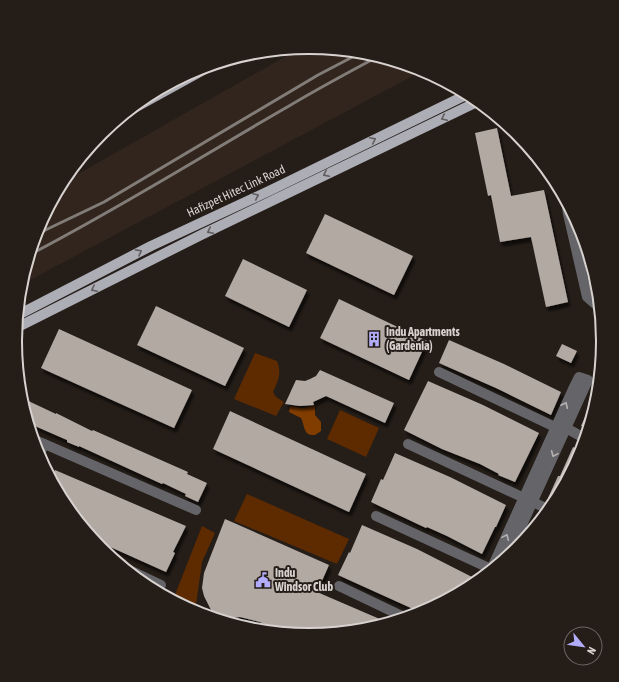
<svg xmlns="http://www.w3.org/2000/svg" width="619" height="682" viewBox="0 0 619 682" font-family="'Asap Condensed',sans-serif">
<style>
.built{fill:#32251d}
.green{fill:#5e2b01}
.water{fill:#813c00}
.building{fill:#b3a9a3;filter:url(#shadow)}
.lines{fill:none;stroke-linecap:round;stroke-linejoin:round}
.minor{stroke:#656569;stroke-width:10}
.major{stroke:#adadb6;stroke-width:10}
.rail{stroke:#827c78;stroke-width:3}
.oneway{stroke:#625e5f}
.oneway2{stroke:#b5b1b0}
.labels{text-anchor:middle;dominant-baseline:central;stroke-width:4;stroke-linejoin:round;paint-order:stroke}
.street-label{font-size:12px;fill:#d7d2cf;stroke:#241d18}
.poi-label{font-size:12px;font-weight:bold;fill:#d7d2cf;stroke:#241d18;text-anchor:start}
.rim{fill:none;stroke:#d7d2cf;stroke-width:2}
</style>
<defs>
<filter id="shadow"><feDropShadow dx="2.5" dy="4.5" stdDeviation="1" flood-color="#0009"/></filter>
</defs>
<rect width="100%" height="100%" fill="#241d18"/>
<!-- built -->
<path class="built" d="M302,47H310L367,52L424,70L21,285L38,228L62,183Z"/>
<!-- green -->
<g class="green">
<path d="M255,353L277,361C282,373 278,381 273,392L276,397L284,402L276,416L234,399Z"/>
<path d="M340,410L379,428L366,457L327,439Z"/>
<path d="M247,494L349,539L337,564L234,521Z"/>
<path d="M202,526L215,533L202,562L195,612L173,600Z"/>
</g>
<!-- water -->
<path class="water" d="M290,406L302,408L315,406V415L321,422V431L315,435C303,436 305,426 301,418L289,412Z"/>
<!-- building -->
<g class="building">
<path d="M497,128L511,196L544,190L568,302L546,307L531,237L500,242L491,195L488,196L475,133Z"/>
<path d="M325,214L413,256L394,295L306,253Z"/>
<path d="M243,259L307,290L289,327L225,296Z"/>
<path d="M339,299L427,341L409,380L320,338Z"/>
<path d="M156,306L244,348L225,386L137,345Z"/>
<path d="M59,329L192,390L174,428L41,368Z"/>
<path d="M449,340L504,364L561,392L551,415L496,388L439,363Z"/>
<path d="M562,344L577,351L571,363L556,356Z"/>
<path d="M320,370L394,403L385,423L326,396L313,402L314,405L300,406L285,404L296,380L305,381L310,379L316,376Z"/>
<path d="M428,381L483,405L539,433L515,482L498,475L499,474L480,464L442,449L404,430Z"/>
<path d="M20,397L56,414V413L92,431L93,430L188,472L187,474L207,483L198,502L185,496L186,494L163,483L162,484L79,446V447L67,442V440L28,423Z"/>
<path d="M591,403L596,405L589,430L581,426Z"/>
<path d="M230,411L366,474L349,512L213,449Z"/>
<path d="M573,447L582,451L581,454L556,502L548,498L558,476H560Z"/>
<path d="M395,453L450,477L506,505L496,527H495L482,554L447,536L427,527L426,528L371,502L381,479L383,480Z"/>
<path d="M55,470L186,526L173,552L175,553L166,572L97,541L96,543L65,504L51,479Z"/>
<path d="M225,519L329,565L317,592L389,623L367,630L309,636L284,633L260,622L240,617L232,618H223L212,612L204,596L202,588L204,573Z"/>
<path d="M362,525L417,549L474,578L469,588L422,613L338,575L349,552L350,553Z"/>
</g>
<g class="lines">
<!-- minor -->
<g class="minor">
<path d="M566,200L568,214L587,297L601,309"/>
<path d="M439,372L555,427"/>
<path d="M566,428L586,439"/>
<path d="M33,439L196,510"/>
<path d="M408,444L550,510"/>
<path d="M39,456L44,444"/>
<path d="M376,516L491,569"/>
<path d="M125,568L161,585"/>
<path d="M490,572L573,389L579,377L588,380L507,558"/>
<path d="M339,586L406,618"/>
</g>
<!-- major -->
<g class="major">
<path d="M125,113L214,64"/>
<path d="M18,315L151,246L271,190L468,94"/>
<path d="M16,328L201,235L479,101"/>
</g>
<!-- rail -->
<g class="rail">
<path d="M35,235L104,202L318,75L362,52"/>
<path d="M29,255C118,209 202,156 289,106C319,88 349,72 379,56"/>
</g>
</g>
<!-- one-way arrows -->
<defs><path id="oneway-chevron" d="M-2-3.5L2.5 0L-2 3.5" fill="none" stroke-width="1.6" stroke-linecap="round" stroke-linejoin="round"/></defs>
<g class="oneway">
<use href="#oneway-chevron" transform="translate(444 118) rotate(155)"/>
<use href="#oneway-chevron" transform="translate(373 140) rotate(-26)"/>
<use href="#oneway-chevron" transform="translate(326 174) rotate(154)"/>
<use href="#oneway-chevron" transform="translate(256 196) rotate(-25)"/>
<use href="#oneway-chevron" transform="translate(210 231) rotate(154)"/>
<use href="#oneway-chevron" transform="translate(139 252) rotate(-28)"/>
<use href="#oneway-chevron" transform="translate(94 289) rotate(153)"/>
</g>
<g class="oneway2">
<use href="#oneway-chevron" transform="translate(565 405) rotate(-65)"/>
<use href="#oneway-chevron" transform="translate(554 454) rotate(114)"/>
<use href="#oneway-chevron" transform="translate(506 537) rotate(-66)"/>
</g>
<!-- icons -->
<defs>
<g id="building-bare" transform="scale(1.2)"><path d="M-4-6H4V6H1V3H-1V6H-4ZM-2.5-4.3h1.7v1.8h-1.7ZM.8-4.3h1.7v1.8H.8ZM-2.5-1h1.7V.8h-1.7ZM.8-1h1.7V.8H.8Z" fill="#b1adfa" stroke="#241d18" stroke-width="2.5" paint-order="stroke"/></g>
<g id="civic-bare" transform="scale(1.2)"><path d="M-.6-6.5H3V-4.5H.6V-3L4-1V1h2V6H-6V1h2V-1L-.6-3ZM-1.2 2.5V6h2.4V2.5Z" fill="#b1adfa" stroke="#241d18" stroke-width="2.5" paint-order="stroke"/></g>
</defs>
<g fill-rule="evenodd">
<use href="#building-bare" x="374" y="339"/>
<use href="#civic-bare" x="263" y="580"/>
</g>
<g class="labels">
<!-- street labels -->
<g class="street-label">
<text transform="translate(236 191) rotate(-25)">Hafizpet Hitec Link Road</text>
</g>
<!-- poi labels -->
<g class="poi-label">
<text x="386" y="332">Indu Apartments<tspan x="386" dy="14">(Gardenia)</tspan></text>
<text x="275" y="573">Indu<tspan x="275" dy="14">Windsor Club</tspan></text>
</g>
</g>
<!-- crop -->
<path d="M0 0H619V682H0ZM22 341a287 287 0 1 1 574 0a287 287 0 1 1-574 0Z" fill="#241d18" fill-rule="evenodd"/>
<path class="rim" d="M22 341a287 287 0 1 1 574 0a287 287 0 1 1-574 0Z"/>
<!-- north arrow -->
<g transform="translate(583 646) rotate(119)"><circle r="19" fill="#241d18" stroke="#6c6561"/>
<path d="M0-3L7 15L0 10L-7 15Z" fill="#b1adfa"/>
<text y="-6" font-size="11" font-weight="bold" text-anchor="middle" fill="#d7d2cf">N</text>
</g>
</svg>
